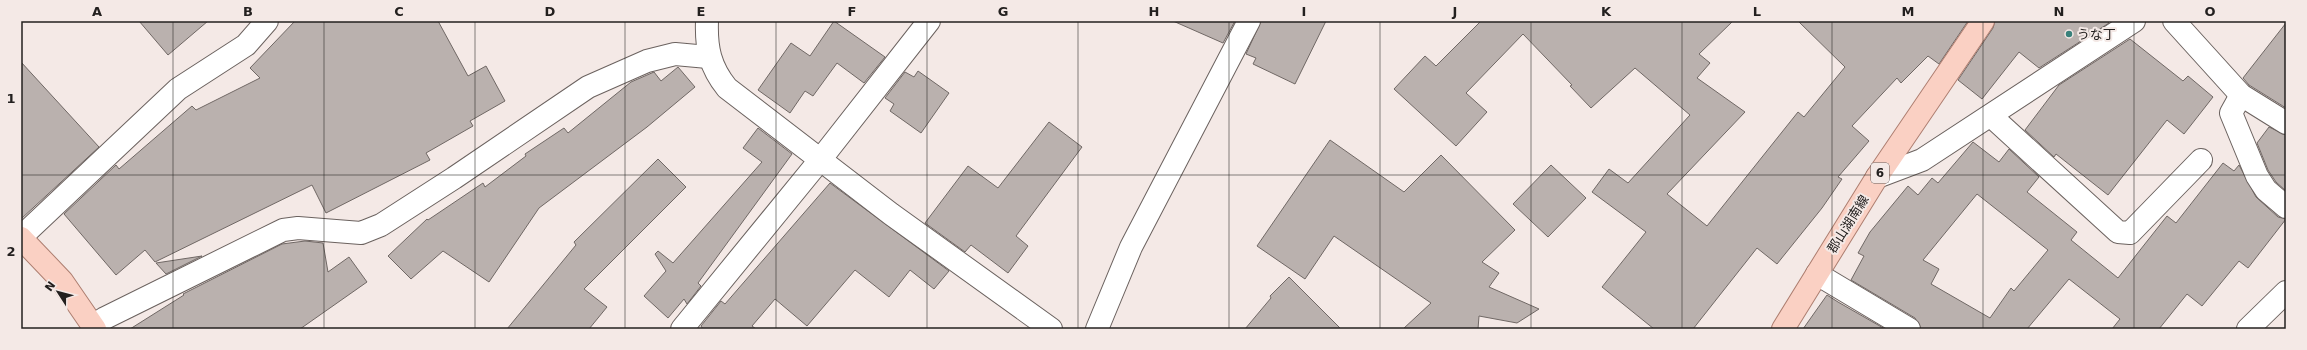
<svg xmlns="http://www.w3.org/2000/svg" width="2307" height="350" viewBox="0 0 2307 350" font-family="'DejaVu Sans','Noto Sans JP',sans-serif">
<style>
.building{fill:#bab1ae;stroke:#706865;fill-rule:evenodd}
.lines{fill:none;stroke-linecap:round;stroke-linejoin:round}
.minor-casing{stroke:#6b625f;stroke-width:24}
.major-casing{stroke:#ad7e70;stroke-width:24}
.minor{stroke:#fff;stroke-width:22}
.major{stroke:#fad0c3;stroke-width:22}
.grid{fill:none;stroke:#23201f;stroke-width:1;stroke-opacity:0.55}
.poi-dot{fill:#39817b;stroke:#f4e9e6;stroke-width:1.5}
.labels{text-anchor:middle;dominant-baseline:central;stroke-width:4;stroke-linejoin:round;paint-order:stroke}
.shield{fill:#f4e9e6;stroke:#625c5b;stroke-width:1}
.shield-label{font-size:12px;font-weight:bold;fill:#23201f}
.poi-label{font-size:13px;fill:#23201f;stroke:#f4e9e6;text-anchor:start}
.street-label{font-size:13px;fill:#23201f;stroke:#f4e9e6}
.neatline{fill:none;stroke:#23201f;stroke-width:1.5}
.grid-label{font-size:13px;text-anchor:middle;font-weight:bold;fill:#23201f}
</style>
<rect width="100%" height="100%" fill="#f4e9e6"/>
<!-- building -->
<g class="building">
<path d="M139,21H208L168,55Z"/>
<path d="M295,21H438L468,76L486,66L505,101L470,121L473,126L426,153L430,160L326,213L312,185L155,262L145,250L116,275L64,214L116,165L119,169L192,106L196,110L260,78L250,68Z"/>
<path d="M834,21L885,57L864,83L837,63L813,96L805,91L790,113L758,90L791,43L810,56Z"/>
<path d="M1173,21H1235L1223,43Z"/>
<path d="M1261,21H1326L1295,84L1253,64L1256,58L1246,54Z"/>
<path d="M1481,21H1733L1699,54L1710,63L1697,78L1745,112L1667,194L1707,226L1798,112L1804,117L1845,67L1798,21H1968L1939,64L1928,56L1901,83L1897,78L1852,126L1869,141L1838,177L1842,179L1822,208L1777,264L1757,248L1693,329H1654L1602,287L1646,232L1592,192L1609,169L1628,183L1690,115L1635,68L1591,108L1570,86L1572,85L1523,34L1466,93L1487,112L1456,146L1394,89L1425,56L1436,66Z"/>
<path d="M1995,21H2107L2109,23L2039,68L2019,52L1982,99L1958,80L1993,28Z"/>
<path d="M2286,23V108L2249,85L2243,78Z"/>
<path d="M2130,39L2183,81L2188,76L2213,97L2184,134L2167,120L2108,195L2056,154L2054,157L2025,130L2059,85Z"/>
<path d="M21,62L99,147L21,219Z"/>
<path d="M678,67L695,87L647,127L539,208L489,282L443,251L411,279L388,256L427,219L428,220L483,183L485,187L526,156L525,154L564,128L568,133L631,82L654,72L661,81Z"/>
<path d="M918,71L949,93L921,133L890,111L894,104L885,98L905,72L914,77Z"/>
<path d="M1049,122L1082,147L1016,236L1028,246L1008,273L971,245L965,252L925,223L968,166L998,188Z"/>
<path d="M2269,127L2286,135V191L2276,182L2268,170L2257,143Z"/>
<path d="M758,128L792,154L698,283L701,286L687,304L684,299L668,318L644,296L666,271L655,254L658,251L673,263L762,162L743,148Z"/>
<path d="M1330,140L1404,192L1441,155L1515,230L1482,262L1499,273L1489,287L1539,309L1517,323L1479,316L1478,329H1403L1431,303L1334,236L1305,279L1257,246Z"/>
<path d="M1973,142L1999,162L2009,149L2039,177L2027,192L2077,232L2071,240L2118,278L2167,216L2176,223L2223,163L2234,171L2239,165L2256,197L2278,217L2286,219L2248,268L2239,261L2202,306L2187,294L2159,329H2112L2120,319L2069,279L2027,329H1921L1915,318L1851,280L1864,256L1858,253L1870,232L1908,186L1918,195L1932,178L1938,183ZM1977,194L2048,250L2014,291L2011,288L1990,318L1931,284L1939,269L1923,260Z"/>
<path d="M658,159L686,187L584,289L607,307L589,329H507L576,245L574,242Z"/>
<path d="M1551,165L1586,198L1548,237L1513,204Z"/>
<path d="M830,183L949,271L934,289L910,270L889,297L855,270L807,326L775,299L752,326L756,329H703L701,326L721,301L725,304Z"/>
<path d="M305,241L323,243L328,272L349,257L367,282L300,329H130L184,295L183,294L282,244Z"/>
<path d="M202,256L166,274L156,263Z"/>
<path d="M1289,277L1341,329H1245L1271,298L1270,296Z"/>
<path d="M1827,295L1838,302L1885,329H1803Z"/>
</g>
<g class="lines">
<!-- minor casing -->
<g class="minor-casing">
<g id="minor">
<path d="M707,21C706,48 710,67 727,88L891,214L1051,329"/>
<path d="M2174,21L2241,95L2286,123"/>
<path d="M2241,95L2231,113L2257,176L2266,190L2286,207"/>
<path d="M1991,116L2118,232L2130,233L2201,160"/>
<path d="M1877,177L1922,160L2134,21"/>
<path d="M21,237L178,89L246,45L267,21"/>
<path d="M1817,274L1909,329"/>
<path d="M93,326L105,318L283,230L298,228L361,233L381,225L454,178L588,87L647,61L675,54L708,57"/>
<path d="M682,329L820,160L929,21"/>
<path d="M1097,329L1131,247L1249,21"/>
<path d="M2248,329L2286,292"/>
</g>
</g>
<!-- major casing -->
<g class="major-casing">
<g id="major">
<path d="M21,238L62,281L95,329"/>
<path d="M1783,329L1877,177L1983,21"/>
</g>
</g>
<!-- minor -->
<use href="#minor" class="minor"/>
<!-- major -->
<use href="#major" class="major"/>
</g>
<!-- grid -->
<path class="grid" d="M173,21V329M324,21V329M475,21V329M625,21V329M776,21V329M927,21V329M1078,21V329M1229,21V329M1380,21V329M1531,21V329M1682,21V329M1832,21V329M1983,21V329M2134,21V329M21,175H2286"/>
<!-- markers -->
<circle class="poi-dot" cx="2069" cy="34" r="4"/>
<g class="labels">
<!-- shield labels -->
<rect class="shield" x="1871" y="163" width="18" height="20" rx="3"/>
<g class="shield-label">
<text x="1880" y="173">6</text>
</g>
<!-- poi labels -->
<g class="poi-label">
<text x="2077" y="34">うな丁</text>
</g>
<!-- street labels -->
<g class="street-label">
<text transform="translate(1848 224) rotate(-58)">郡山湖南線</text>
</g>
</g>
<!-- border -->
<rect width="2307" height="350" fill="none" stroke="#f4e9e6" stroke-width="44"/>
<!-- north arrow -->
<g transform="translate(58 292) rotate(306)" stroke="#f4e9e6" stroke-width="3" paint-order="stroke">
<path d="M0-3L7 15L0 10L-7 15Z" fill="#23201f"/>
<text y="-6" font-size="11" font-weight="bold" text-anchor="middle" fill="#23201f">N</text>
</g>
<rect x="22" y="22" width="2263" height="306" class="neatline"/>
<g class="grid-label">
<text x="97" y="16">A</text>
<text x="248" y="16">B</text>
<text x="399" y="16">C</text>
<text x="550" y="16">D</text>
<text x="701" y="16">E</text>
<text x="852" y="16">F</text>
<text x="1003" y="16">G</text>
<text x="1154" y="16">H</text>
<text x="1304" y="16">I</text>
<text x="1455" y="16">J</text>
<text x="1606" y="16">K</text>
<text x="1757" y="16">L</text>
<text x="1908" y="16">M</text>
<text x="2059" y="16">N</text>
<text x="2210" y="16">O</text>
<text x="11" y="103">1</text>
<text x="11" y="256">2</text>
</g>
</svg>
